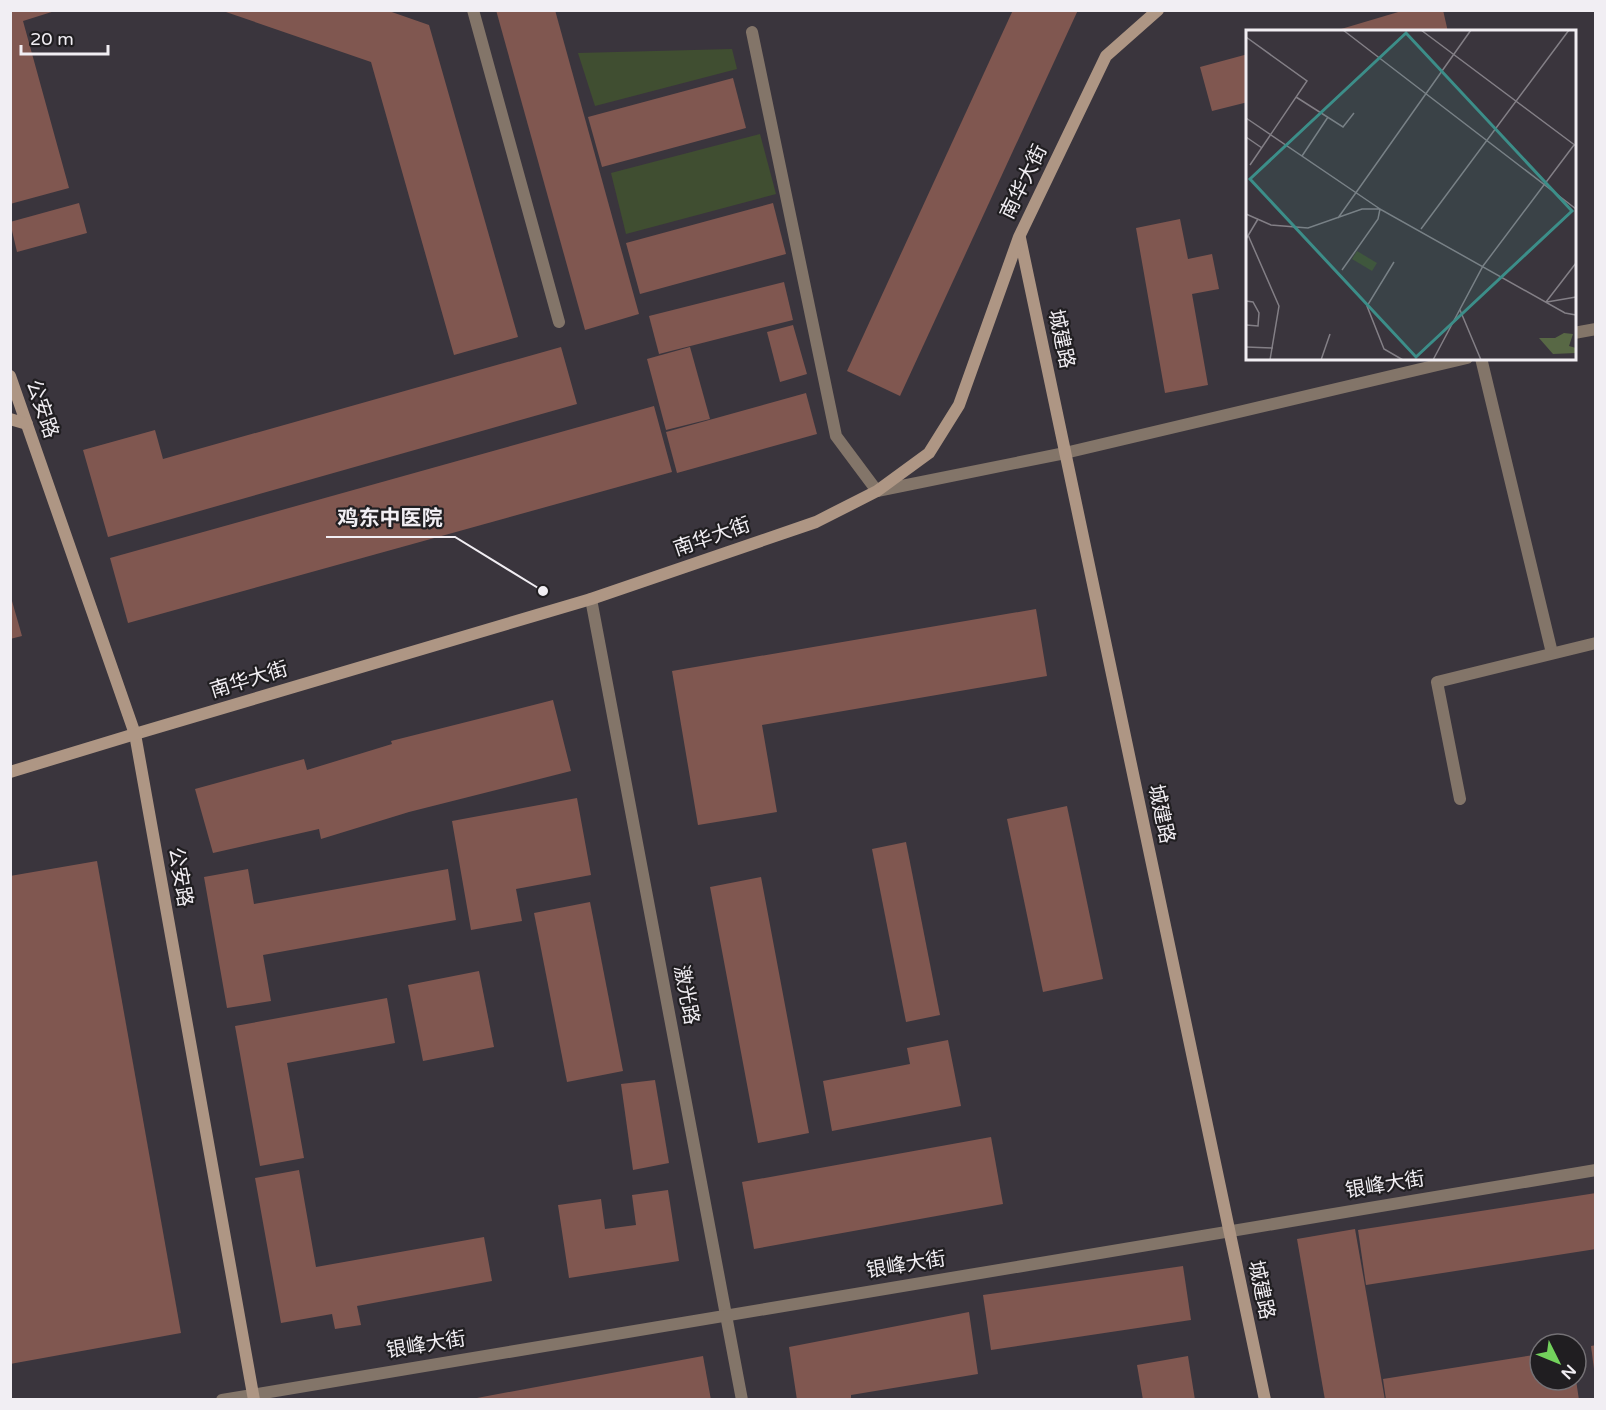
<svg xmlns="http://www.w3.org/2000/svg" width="1606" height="1410" viewBox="0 0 1606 1410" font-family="'Varela Round','Noto Sans SC',sans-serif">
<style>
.green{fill:#404e31}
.building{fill:#805750}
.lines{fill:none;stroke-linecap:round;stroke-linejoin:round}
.lane{stroke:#837569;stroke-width:12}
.street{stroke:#837569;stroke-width:12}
.secondary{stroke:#ae9684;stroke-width:12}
.labels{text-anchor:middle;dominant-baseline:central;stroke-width:4.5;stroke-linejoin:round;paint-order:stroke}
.street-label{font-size:20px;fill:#f1eef3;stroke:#201e21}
.inset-road{fill:none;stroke:#837f86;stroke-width:1.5}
.view{fill:#3c8e89;fill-opacity:0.15;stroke:#3c8e89;stroke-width:3}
.inset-edge{fill:none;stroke:#f1eef3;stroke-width:3}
.leader{fill:none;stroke:#f1eef3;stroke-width:2}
.callout-dot{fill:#f1eef3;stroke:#201e21;stroke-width:2}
.callout-label{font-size:21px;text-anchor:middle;font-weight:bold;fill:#f1eef3;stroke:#201e21;stroke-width:4.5;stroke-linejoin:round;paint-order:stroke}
</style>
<rect width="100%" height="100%" fill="#3a353d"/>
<!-- green -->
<g class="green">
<path d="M732,49L737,69L595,106L578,53Z"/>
<path d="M760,134L776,194L626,234L611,173Z"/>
</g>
<!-- building -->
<g class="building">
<path d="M10,10H58L23,21L69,188L10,204Z"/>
<path d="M386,10L429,25L518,337L454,355L371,62L223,11Z"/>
<path d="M496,10H555L639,314L585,330Z"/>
<path d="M1013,10H1078L900,396L847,371Z"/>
<path d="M1405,10H1443L1448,32H1331Z"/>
<path d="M1248,54V102L1212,111L1200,67Z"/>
<path d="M733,78L746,128L602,167L588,117Z"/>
<path d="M79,203L87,233L17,252L10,222Z"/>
<path d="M773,203L786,254L640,294L626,243Z"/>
<path d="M1180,219L1188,259L1212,254L1219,289L1192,294L1208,385L1165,393L1136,228Z"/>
<path d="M784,282L793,320L659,354L649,316Z"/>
<path d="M793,325L807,374L780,382L767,332Z"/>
<path d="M561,347L577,404L108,537L83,450L155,430L163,459Z"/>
<path d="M690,347L710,419L666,430L647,359Z"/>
<path d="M806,393L817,434L677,473L666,432Z"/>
<path d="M654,406L672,472L128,623L110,558Z"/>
<path d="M10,594L22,636L10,639Z"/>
<path d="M1036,609L1047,676L762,725L777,812L698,825L672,671Z"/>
<path d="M553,700L571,771L409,812L321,839L319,829L213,853L195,789L304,759L307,770L392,744L391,741Z"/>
<path d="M577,798L591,875L516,889L522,921L471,930L452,821Z"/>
<path d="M1067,806L1103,979L1043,992L1007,819Z"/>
<path d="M906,842L940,1015L906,1022L872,849Z"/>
<path d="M97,861L181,1333L10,1364V876Z"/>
<path d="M248,869L254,904L448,869L456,920L263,955L271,1001L227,1008L204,877Z"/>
<path d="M761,877L809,1133L758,1143L710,887Z"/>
<path d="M590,902L623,1071L567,1082L534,913Z"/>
<path d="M479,971L494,1047L423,1061L408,985Z"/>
<path d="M387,998L395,1043L287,1063L304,1158L260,1166L235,1026Z"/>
<path d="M948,1040L961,1106L832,1131L823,1081L910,1064L907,1048Z"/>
<path d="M655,1080L669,1163L633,1170L621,1084Z"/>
<path d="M991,1137L1003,1204L754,1249L742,1182Z"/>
<path d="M299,1170L316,1267L484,1237L492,1281L357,1306L361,1325L335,1329L332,1314L281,1323L255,1178Z"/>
<path d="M668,1190L679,1261L569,1278L558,1205L601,1199L605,1229L636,1225L632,1195Z"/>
<path d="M1596,1193V1249L1366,1285L1358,1230Z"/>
<path d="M1355,1229L1385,1400H1325L1297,1239Z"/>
<path d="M1183,1266L1191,1320L991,1350L983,1295Z"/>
<path d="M969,1312L978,1374L851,1395V1400H797L789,1347Z"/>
<path d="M1596,1345V1369H1594L1591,1346Z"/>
<path d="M1540,1354V1380H1576L1579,1400H1386L1383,1379Z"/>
<path d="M703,1356L711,1400H477V1398Z"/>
<path d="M1188,1356L1195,1400H1143L1137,1365Z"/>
</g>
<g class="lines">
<!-- lane -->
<g class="lane">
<path d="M473,10L559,322"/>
<path d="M752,32L836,436L877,491"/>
</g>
<!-- street -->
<g class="street">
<path d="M1574,333L1596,329"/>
<path d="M1481,358L1552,653"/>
<path d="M877,491L1065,453L1467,358"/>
<path d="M591,599L742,1400"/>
<path d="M1460,799L1437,682L1596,643"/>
<path d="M222,1400L1596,1170"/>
</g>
<!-- secondary -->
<g class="secondary">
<path d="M1020,238L1265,1400"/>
<path d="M10,376L135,734L254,1400"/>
<path d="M10,419L27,424"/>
<path d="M10,772L135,734L591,599L816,522L877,491L929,453L959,405L1019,237L1106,56L1158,10"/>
</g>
</g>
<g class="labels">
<!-- street labels -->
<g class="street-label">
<text transform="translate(1024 182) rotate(-64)">南华大街</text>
<text transform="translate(1061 339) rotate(78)">城建路</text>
<text transform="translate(42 409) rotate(71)">公安路</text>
<text transform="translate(712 537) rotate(-19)">南华大街</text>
<text transform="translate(249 680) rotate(-17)">南华大街</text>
<text transform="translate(1161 814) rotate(78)">城建路</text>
<text transform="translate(180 877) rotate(80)">公安路</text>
<text transform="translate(686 995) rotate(79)">激光路</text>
<text transform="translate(1385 1185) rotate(-9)">银峰大街</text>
<text transform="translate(906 1265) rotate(-9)">银峰大街</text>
<text transform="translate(1261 1290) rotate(78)">城建路</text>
<text transform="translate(426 1345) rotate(-9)">银峰大街</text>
</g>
</g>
<!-- overview -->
<g transform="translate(1246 30)">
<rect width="330" height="330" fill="#3a353d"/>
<path d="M111,221L131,233L126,241L106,229Z" fill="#404e31"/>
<path d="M318,303L327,304L323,316L330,318V323L307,324L293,308H309Z" fill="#586845"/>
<path class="inset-road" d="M97,0L330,179M175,0L330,116M0,7L61,51L4,135M50,67L97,97L108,83M0,88L134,179L132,189L96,240M0,107L16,118M56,126L82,87M0,184L25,195L62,198L116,179H134L319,283L330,285M92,188L225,0M175,199L323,0M2,205L33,276L24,330M0,209L12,189M148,232L121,276L138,319L157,330M0,271L7,272L13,283L12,296L0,295M300,272L330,233M301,272L330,267M214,280L235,330M0,317L27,318M75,330L84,304M187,330L237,236L328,115"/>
<path class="view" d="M160,3L326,181L170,327L4,149Z"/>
<rect width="330" height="330" class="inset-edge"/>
</g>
<!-- callouts -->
<path class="leader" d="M543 591L455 537H326"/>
<circle class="callout-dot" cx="543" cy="591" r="6"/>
<g class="callout-label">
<text x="390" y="525">鸡东中医院</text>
</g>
<!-- border -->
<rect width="1606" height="1410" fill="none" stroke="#f1eef3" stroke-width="24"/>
<!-- north arrow -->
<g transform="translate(1558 1362) rotate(133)"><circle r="28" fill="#201e21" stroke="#747175" stroke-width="1.5"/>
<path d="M0-4.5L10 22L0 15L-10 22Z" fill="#73d25c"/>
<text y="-9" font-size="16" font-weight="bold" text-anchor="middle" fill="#f1eef3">N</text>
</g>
<!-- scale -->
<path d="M21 45v9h87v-9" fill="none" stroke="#f1eef3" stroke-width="3"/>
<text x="30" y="45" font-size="18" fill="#f1eef3" stroke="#201e21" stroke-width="4.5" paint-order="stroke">20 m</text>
</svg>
